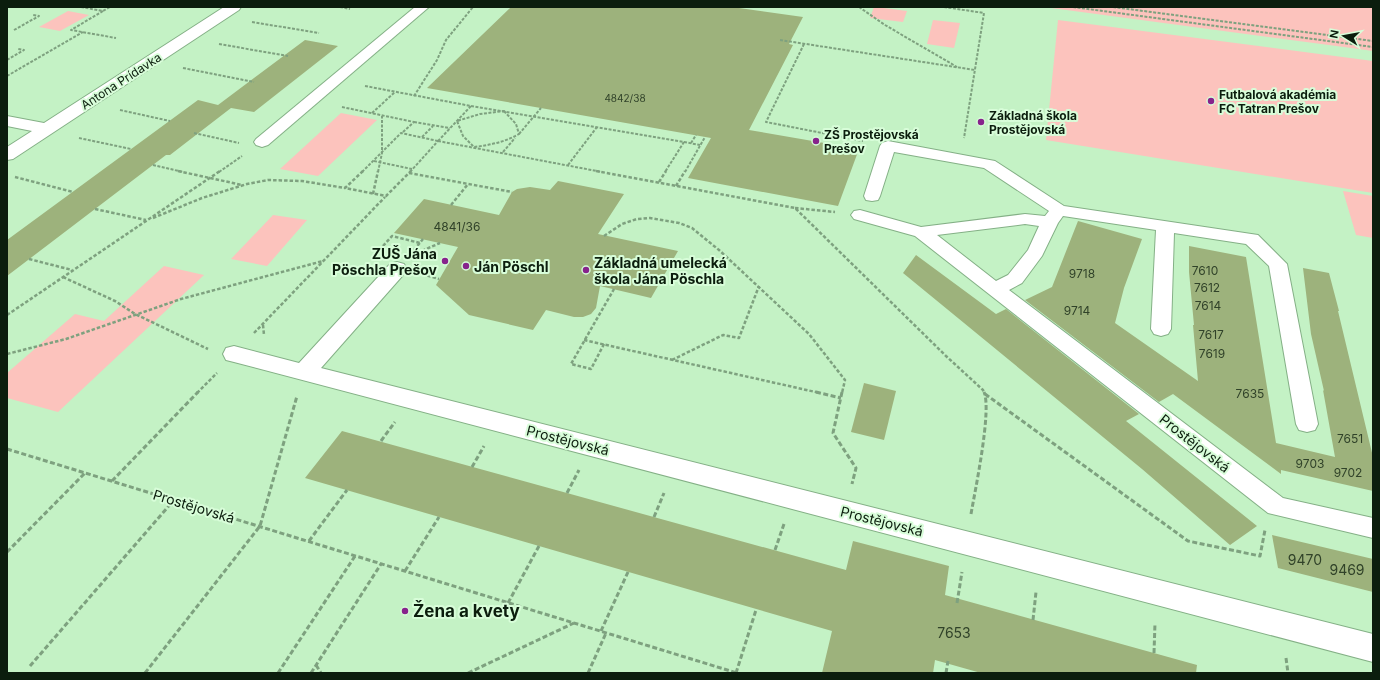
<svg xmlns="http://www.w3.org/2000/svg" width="1380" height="680" viewBox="0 0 1380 680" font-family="Inter,sans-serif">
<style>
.green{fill:#fcc3bd}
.building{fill:#9db27c}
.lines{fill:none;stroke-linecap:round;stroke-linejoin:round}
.service-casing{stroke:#84b086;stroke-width:2}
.minor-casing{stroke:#84b086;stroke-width:2}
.path-far2{stroke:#7ea17f;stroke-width:2;stroke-dasharray:3 1.5;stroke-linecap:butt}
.path-far1{stroke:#7ea17f;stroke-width:2.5;stroke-dasharray:3.5 2;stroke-linecap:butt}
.path{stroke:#7ea17f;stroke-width:3;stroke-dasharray:5 2.5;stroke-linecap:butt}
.service{fill:#fff;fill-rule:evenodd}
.minor{fill:#fff;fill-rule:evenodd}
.poi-dot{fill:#87238c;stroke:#d8fdd9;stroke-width:1.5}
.labels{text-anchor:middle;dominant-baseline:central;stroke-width:4;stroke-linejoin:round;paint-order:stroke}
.far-number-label{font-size:10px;fill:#304229}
.far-street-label{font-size:12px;fill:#0b1d0d;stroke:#d8fdd9}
.far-poi-label{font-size:12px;font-weight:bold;fill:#0b1d0d;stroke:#d8fdd9;text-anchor:start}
.number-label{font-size:12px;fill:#304229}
.poi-label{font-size:14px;font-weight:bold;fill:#0b1d0d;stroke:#d8fdd9;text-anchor:start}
.street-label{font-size:14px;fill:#0b1d0d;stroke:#d8fdd9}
.near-number-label{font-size:14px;fill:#304229}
.near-poi-label{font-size:17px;font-weight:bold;fill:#0b1d0d;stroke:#d8fdd9;text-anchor:start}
</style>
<rect width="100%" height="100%" fill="#c4f2c5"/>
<!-- green -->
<g class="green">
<path d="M874,7H876L907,11L903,22L870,18Z"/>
<path d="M1044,7H1373V51L1344,47Z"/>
<path d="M68,11L89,15L60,31L39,27Z"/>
<path d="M933,20L960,23L954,48L927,44Z"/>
<path d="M1058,20L1373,61V193L1046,140Z"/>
<path d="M341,113L377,120L318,176L280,169Z"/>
<path d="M1343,191L1373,196V238L1356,235Z"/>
<path d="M273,215L307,220L267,266L231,259Z"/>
<path d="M164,266L204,275L58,412L7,398V373L75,314L104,321Z"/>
</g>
<!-- building -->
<g class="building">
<path d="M511,7H732L803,17L789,44L793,45L749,130L859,149L838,206L688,178L711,138L427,88Z"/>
<path d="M305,40L338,46L254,112L231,108L170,155H166L7,276V240L198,100L218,105Z"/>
<path d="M558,181L624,194L598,234L678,251L651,298L600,286L596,308L591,314L583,317H574L546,310L533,330L469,315L436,285L458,247L394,233L424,199L499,215L512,192L517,189L530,187L550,190Z"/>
<path d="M1078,221L1142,239L1124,288L1115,323L1198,381L1193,325H1194L1189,272V246L1246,257L1276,443L1335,457L1323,390L1324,391L1311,334L1303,268L1329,273L1339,311H1338L1373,457V491L1281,470V474L1173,394L1159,402L1025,300L1052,287Z"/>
<path d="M916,255L996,314L1006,309L1139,414L1126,421L1257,526L1230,545L1142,469L903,273Z"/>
<path d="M864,383L896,391L884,440L851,432Z"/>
<path d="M342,431L846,570L853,541L949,566L945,595L1197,665L1196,673H981L935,660L933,673H822L832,631L305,478Z"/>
<path d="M1272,535L1373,559V592L1278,568Z"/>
</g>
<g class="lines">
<!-- service casing -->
<g class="service-casing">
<g id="service">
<path d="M415,7H429L268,145L262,147L256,145L254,142L256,139Z"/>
<path d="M888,141L995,161L1064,206L1258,235L1287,264L1318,424L1315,430L1307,432L1299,430L1296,424L1269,266L1246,244L1174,233L1171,329L1168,334L1161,336L1154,334L1151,329L1156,230L1063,216L1058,223L1042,256L1022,283L1009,290L1283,498L1373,518V538L1268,513L915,236L854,219L851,215L854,211L860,210L921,227L1025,214L1045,216L1049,211L984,168L894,152L880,196L878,200L872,201L866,200L864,196L880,146L882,143ZM1025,224L1039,226L1028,250L1008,275L996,281L937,235Z"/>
</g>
</g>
<!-- minor casing -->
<g class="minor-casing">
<g id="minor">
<path d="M224,7H241L239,10L13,159L7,160V147L32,131L7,126V116L44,123Z"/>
<path d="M397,262L404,264L407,269L404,274L321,368L1373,634V662L234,362L226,360L223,354L226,348L234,346L299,363L390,264Z"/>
</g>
</g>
<!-- path-far2 -->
<g class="path-far2">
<path d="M81,7L103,11L110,7"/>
<path d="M340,7L350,9"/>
<path d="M859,7L885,25L957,67"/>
<path d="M944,7L984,13L964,138"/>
<path d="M1073,7L1373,47"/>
<path d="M1113,7L1373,41"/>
<path d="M103,11L71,30L116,38"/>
<path d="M252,22L319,33"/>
<path d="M14,30L39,16L33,15"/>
<path d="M780,40L975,70"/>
<path d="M219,44L288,56"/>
<path d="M804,44L766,122L863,141"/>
<path d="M7,60L24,50L18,49"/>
<path d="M183,68L254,82"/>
<path d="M7,76L83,32"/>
<path d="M365,86L471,106L438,141"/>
<path d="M414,96L437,60L446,40L473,7"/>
<path d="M471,106L684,142L665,172"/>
<path d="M342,107L414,122L402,133"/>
<path d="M120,110L170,121"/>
<path d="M504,111L516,124L519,134C505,142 490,145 474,147L463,136L457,121L480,114Z"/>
<path d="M372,113L395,92"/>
<path d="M414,122L450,128"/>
<path d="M194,133L239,143"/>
<path d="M519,134L541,108"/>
<path d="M422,137L433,126"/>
<path d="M79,138L131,149"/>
<path d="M438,141L602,172"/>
<path d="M684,142L700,145"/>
<path d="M691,143L696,135"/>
<path d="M503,152L515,138"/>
<path d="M374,161L412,169"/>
<path d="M153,165L183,172"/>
<path d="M568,165L597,127"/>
<path d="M219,172L242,156"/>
<path d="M362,172L401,133L438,141"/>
<path d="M378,172L382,153V116"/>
<path d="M410,172L438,141"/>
<path d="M685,172L705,137"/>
</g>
<!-- path-far1 -->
<g class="path-far1">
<path d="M178,171L242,185"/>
<path d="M363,171L345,188L386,196L411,171"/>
<path d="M596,171L795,208L946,356L983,390L984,393"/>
<path d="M409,173L512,192"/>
<path d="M15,177L73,192"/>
<path d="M659,182L666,171"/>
<path d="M676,186L685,171"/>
<path d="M373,194L378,171"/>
<path d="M451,205L468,184"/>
<path d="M795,208L835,212"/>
<path d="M95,209L146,220"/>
<path d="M153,218L202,198L247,184L268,180L302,181L345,188"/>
<path d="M604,236L622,224L637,219L650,218L679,223L692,228L719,250L809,334L845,380L842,393"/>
<path d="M383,246L392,236L420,243"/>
<path d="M414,250L423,239"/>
<path d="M417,253L440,243"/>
<path d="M29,259L72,270"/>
<path d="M422,274L439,279"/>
<path d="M63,277L115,301L135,314L208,349"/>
<path d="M7,315L220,171"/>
<path d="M263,325L264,335"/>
<path d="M254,333L385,197"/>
<path d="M584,340L820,393"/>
<path d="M604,344L591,369L571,364L614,289"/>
<path d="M7,354L66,339L181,299L323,261"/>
<path d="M672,360L723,335L739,338L759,286"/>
<path d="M197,393L217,373"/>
</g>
<!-- path -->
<g class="path">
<path d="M816,392L841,398"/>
<path d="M842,392L833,433L856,468L852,484"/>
<path d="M985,394L1188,541L1260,556L1265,530"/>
<path d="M381,441L395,422"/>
<path d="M7,449L737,673"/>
<path d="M472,467L484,446"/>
<path d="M112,481L198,392"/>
<path d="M567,493L579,470"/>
<path d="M971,514C975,491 992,410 984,392"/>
<path d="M654,517L664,493"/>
<path d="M309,541L347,490"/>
<path d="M775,550L784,524"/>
<path d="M7,552L85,473"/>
<path d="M405,571L439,517"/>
<path d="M508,603L539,546"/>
<path d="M957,603L962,572"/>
<path d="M1033,620L1036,592"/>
<path d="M601,631L628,572"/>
<path d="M1154,653L1155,623"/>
<path d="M1286,658L1288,673"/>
<path d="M316,665L321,673"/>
<path d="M30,666L174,500"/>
<path d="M145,673L260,526L297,396"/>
<path d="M278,673L355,556"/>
<path d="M311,673L381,564"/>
<path d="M468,673L574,623"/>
<path d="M588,673L606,633"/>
<path d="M736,673L756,610"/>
<path d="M946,673L948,661"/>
</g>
<!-- service -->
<use href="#service" class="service"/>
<!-- minor -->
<use href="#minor" class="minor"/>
</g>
<!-- markers -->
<g class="poi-dot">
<circle cx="1211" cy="101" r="4"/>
<circle cx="981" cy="122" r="4"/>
<circle cx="816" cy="141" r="4"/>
<circle cx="445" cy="261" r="4"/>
<circle cx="466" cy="266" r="4"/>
<circle cx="586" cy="270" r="4"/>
<circle cx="405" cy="611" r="4"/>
</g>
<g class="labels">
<!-- far-number labels -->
<g class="far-number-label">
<text x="625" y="98">4842/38</text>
</g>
<!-- far-street labels -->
<g class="far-street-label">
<text transform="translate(121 81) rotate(-33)">Antona Prídavka</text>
</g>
<!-- far-poi labels -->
<g class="far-poi-label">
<text x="1219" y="94">Futbalová akadémia<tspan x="1219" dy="14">FC Tatran Prešov</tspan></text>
<text x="989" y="115">Základná škola<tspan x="989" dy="14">Prostějovská</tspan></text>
<text x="824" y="134">ZŠ Prostějovská<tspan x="824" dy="14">Prešov</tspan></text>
</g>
<!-- number labels -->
<g class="number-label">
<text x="457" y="226">4841/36</text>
<text x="1205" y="270">7610</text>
<text x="1082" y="273">9718</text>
<text x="1207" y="287">7612</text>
<text x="1208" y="305">7614</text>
<text x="1077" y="310">9714</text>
<text x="1211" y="334">7617</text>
<text x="1212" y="353">7619</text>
<text x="1250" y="393">7635</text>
<text x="1350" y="438">7651</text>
<text x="1310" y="463">9703</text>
<text x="1348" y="472">9702</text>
</g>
<!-- poi labels -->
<g class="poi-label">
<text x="437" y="253" text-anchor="end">ZUŠ Jána<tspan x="437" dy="16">Pöschla Prešov</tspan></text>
<text x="594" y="262">Základná umelecká<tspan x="594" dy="16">škola Jána Pöschla</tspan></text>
<text x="474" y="266">Ján Pöschl</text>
</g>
<!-- street labels -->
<g class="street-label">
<text transform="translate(568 440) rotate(14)">Prostějovská</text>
<text transform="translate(1195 443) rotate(38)">Prostějovská</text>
<text transform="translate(194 506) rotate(17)">Prostějovská</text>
<text transform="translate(882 521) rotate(14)">Prostějovská</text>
</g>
<!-- near-number labels -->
<g class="near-number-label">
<text x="1305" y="559">9470</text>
<text x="1347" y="569">9469</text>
<text x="954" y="632">7653</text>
</g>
<!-- near-poi labels -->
<g class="near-poi-label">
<text x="413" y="611">Žena a kvety</text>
</g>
</g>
<!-- border -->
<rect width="1380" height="680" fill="none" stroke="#0b1d0d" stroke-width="16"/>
<!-- north arrow -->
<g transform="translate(1344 36) rotate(281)" stroke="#d8fdd9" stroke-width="3" paint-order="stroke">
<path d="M0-3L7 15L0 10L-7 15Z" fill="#0b1d0d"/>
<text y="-6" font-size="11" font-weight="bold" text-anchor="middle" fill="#0b1d0d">N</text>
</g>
</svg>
